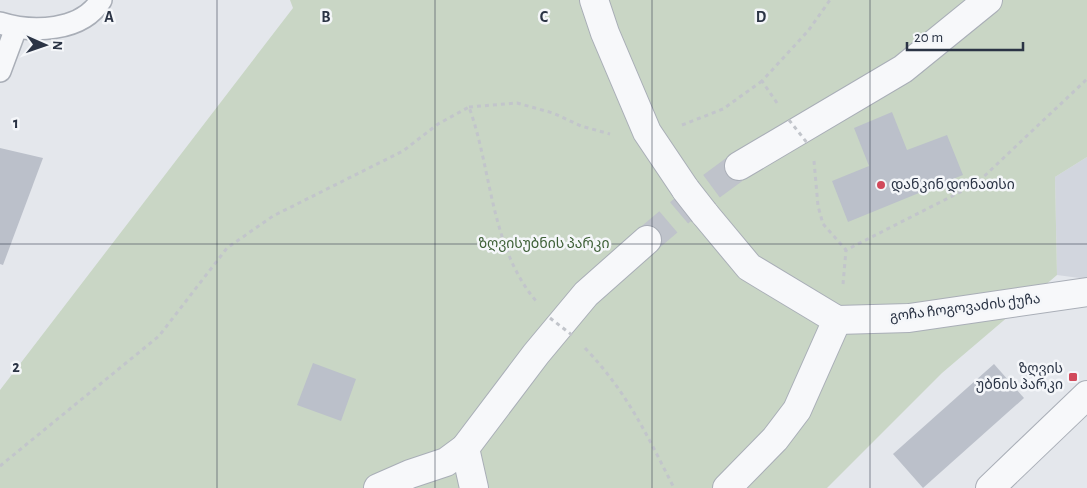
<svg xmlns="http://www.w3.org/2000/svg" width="1087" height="488" viewBox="0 0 1087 488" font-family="'Alegreya Sans','Noto Sans Georgian',sans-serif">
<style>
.built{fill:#d2d6de}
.green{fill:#c9d6c5}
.building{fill:#bbc0ca}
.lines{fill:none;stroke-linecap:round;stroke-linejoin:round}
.pedestrian-tunnel{stroke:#bfc3cb;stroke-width:28;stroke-dasharray:28 14;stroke-linecap:butt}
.service-casing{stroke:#a9aeb7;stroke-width:24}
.pedestrian-casing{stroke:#a9aeb7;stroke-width:30}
.minor-casing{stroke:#a9aeb7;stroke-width:30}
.tertiary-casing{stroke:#a9aeb7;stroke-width:30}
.path{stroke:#c2c5cb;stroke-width:3;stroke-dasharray:4 4;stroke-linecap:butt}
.service{stroke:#f7f8fa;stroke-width:21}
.pedestrian{stroke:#f7f8fa;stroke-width:28}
.minor{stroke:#f7f8fa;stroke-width:28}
.tertiary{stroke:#f7f8fa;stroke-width:28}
.minor-bridge-casing{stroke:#a9aeb7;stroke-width:30;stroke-linecap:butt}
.path-bridge{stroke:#c2c5cb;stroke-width:3;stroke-dasharray:4 4;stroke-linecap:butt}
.minor-bridge{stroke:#f7f8fa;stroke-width:28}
.grid{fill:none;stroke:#2b3445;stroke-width:1;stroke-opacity:0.55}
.poi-dot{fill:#d1495b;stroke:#f4f6f9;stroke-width:2}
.labels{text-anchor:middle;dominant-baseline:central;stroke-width:5;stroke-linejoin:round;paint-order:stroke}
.poi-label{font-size:14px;fill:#2b3445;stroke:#f4f6f9;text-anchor:start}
.park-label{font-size:14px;fill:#3f6138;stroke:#f4f6f9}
.street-label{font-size:14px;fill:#2b3445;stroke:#f4f6f9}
.grid-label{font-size:16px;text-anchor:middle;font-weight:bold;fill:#2b3445;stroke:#f4f6f9;stroke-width:5;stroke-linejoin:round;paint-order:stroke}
</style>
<rect width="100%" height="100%" fill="#e4e7ec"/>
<!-- built -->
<path class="built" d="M1087,157V279L1057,275L1055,177Z"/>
<!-- green -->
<path class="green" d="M290,0H1087V157L1055,177L1057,275L942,373L827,488H0V390L293,8Z"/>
<!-- building -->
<g class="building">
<path d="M892,112L907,150L947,135L963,175L848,222L832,181L869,166L854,128Z"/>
<path d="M0,148L43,158L3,265L0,264Z"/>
<path d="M313,363L356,379L341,421L297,405Z"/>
<path d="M994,364L1024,398L923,488L893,454Z"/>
</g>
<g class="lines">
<!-- pedestrian-tunnel -->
<path class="pedestrian-tunnel" d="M647,240L705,191L739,166"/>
<!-- service casing -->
<g class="service-casing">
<g id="service">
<path d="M0,23C32,33 82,32 101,0"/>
<path d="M0,71L16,28"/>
</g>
</g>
<!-- pedestrian casing -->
<g class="pedestrian-casing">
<g id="pedestrian">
<path d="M739,166L903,69L988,0"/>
<path d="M465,448L474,488"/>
<path d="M378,488L410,474L446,462L465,448L536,354L586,294L647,240"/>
<path d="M727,488L775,439L797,410L837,320"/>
</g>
</g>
<!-- minor casing -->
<g class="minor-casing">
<g id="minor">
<path d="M594,0L605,33L647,132L686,190"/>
<path d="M704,213L749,267L837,320L909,318L1087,292"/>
</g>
</g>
<!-- tertiary casing -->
<g class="tertiary-casing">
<path id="tertiary" d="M990,488L1087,395"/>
</g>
<!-- path -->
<g class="path">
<path d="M777,103L762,81L808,31L830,0"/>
<path d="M469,107L517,103L553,113L581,126L610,134"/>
<path d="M682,125L723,109L762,81"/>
<path d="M814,161L818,206L823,224L846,250L976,184L1087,79"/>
<path d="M843,284L846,250"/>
<path d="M585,348C627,392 647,435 674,488"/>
<path d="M0,466L159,336L227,248L273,216L403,151L438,124L469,107C492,170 490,246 536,301"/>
</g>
<!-- service -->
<use href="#service" class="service"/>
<!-- pedestrian -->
<use href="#pedestrian" class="pedestrian"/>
<!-- minor -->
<use href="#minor" class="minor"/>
<!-- tertiary -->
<use href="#tertiary" class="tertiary"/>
<!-- minor-bridge casing -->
<g class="minor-bridge-casing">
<path id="minor-bridge" d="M686,190L704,213"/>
</g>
<!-- path-bridge -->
<g class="path-bridge">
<path d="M789,120L808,144"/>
<path d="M550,318L572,335"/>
</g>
<!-- minor-bridge -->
<use href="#minor-bridge" class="minor-bridge"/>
</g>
<!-- grid -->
<path class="grid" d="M217,0V488M435,0V488M652,0V488M870,0V488M0,244H1087"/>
<!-- markers -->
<g class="poi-dot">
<circle cx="881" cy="185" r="5"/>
<rect x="1068" y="372" width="10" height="10" rx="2.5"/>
</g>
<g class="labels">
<!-- poi labels -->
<g class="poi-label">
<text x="891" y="185">დანკინ დონათსი</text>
<text x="1063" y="369" text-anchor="end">ზღვის<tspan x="1063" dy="16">უბნის პარკი</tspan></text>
</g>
<!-- park labels -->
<g class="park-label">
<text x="544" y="244">ზღვისუბნის პარკი</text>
</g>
<!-- street labels -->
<g class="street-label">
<text transform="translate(965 308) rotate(-7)">გოჩა ჩოგოვაძის ქუჩა</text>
</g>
</g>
<g class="grid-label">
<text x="109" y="22">A</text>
<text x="326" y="22">B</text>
<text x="544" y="22">C</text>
<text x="761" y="22">D</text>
<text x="16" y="128">1</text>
<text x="16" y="372">2</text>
</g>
<!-- north arrow -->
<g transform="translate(45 45) rotate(92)" stroke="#f4f6f9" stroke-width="4" paint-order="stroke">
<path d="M0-4L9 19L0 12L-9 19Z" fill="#2b3445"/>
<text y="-8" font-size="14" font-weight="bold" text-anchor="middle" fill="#2b3445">N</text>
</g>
<!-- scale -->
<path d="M907 42v8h116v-8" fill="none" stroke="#2b3445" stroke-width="2.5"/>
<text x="914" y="42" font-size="15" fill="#2b3445" stroke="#f4f6f9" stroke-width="4" paint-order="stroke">20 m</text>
</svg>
